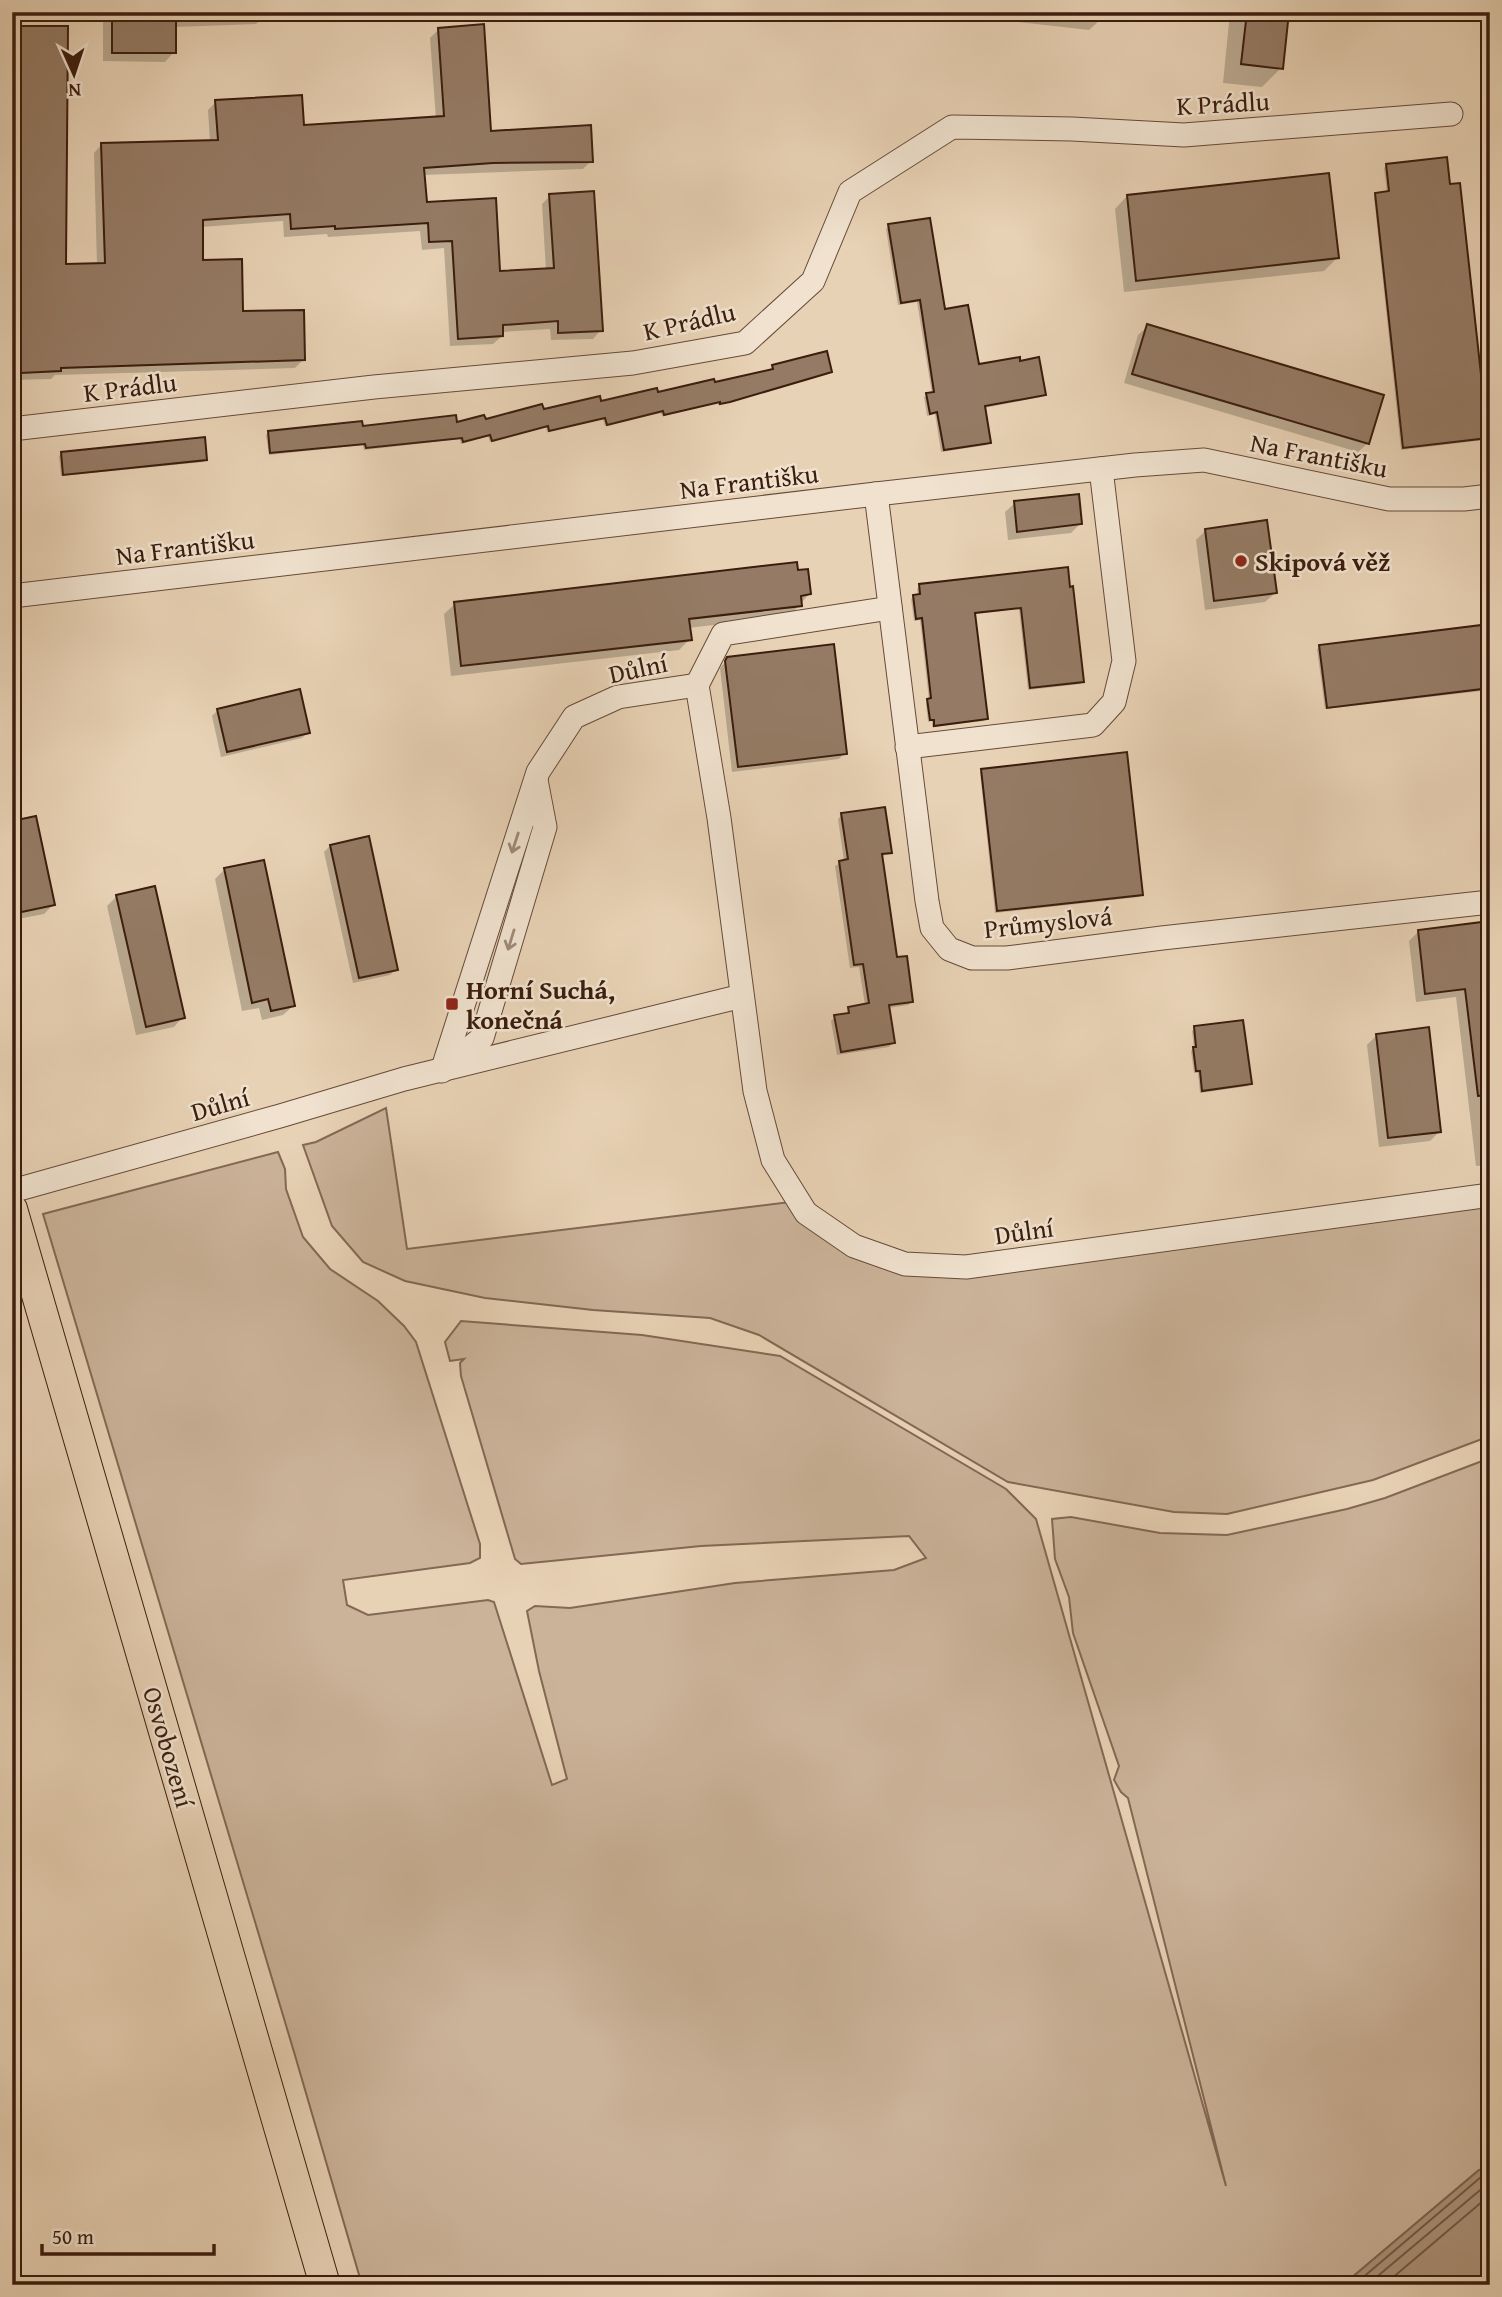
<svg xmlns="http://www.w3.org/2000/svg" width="1502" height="2297" viewBox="0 0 1502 2297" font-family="'Gentium Book Plus',serif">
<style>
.green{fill:#cbb399;stroke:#836854;stroke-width:2}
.water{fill:#ad947c;stroke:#7f6450;stroke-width:2}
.shadow{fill:#0003}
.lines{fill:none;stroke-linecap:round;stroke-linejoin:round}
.shore{stroke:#745845;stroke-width:2}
.building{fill:#957b65;stroke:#3b1d0e;stroke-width:2}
.minor-casing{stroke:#664a38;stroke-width:25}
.major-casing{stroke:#3b1d0e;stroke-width:32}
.minor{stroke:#f0e2cf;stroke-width:23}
.major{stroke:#e8d2b5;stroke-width:30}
.rail-casing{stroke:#3b1d0e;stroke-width:8}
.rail{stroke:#f0e2cf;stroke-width:5;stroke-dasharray:16;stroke-linecap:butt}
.oneway{stroke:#9f8978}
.poi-dot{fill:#8f2418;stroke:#f0e2cf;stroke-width:2.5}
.labels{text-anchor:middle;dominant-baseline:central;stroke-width:5;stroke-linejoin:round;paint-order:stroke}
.street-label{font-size:26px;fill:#3b1d0e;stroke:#f0e2cf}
.poi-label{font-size:26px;font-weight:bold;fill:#3b1d0e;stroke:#f0e2cf;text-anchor:start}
</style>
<rect width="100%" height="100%" fill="#e8d2b5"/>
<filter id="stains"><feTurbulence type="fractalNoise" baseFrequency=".00286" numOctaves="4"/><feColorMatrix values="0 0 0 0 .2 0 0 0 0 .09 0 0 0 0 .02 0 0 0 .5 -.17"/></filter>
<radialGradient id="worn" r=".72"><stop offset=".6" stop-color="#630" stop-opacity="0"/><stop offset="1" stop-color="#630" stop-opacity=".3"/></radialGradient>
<!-- green -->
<g class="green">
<path d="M386,1108L407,1249L798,1201L905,1264L1490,1195V1436L1373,1480L1227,1514L1174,1512L1008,1482L759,1335L710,1318L593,1310L485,1298L405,1281L363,1262L332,1226L303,1145L316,1142Z"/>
<path d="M278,1152L285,1169L286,1189L303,1237L330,1269L378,1301L404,1326L416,1342L480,1544V1558L470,1563L343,1580L347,1605L368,1615L488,1600L494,1602L552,1785L567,1779L539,1671L527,1611L535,1606L570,1608L735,1583L894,1570L926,1558L909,1536L701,1546L521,1564L515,1559L461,1376L460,1363L464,1359L450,1361L445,1342L461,1321L642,1335L780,1356L1006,1489L1036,1519L1226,2186L1128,1798L1121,1792L1114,1780L1119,1766L1073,1633L1069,1597L1055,1559L1052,1519L1071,1517L1160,1533L1227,1535L1347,1509L1385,1498L1490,1458V2169L1479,2170L1343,2285H362L294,2052L43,1214Z"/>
</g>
<!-- water -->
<path class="water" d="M1490,2169V2285H1343L1479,2170Z"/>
<!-- shadow -->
<g class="shadow">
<path d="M103,12H266V15L256,24L174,27V52L165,62L103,61Z"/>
<path d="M974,12H1100V20L1089,30L973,17Z"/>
<path d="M1230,12H1287L1281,68L1262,87L1223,83Z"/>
<path d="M22,28L64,266L97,265L94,153L102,144L210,142L208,110L216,102L303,127L436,119L430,38L439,29L490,132L591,161L583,169L423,175L425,204L498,273L546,270L542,204L550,196L601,330L593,339L551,340L550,329L501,332L502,336L493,344L450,346L444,248L422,250L420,231L328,237L327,234L284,237L283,221L201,227L202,262L242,312L303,360L295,368L55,375L51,379L13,380V36Z"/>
<path d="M1387,165L1487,437L1484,440L1401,450L1374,197L1376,194L1387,193L1384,168Z"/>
<path d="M1127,196L1337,258L1324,271L1124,292L1115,209Z"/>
<path d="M889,226L977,367L1044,394L1041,397L984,408L990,442L987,445L941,452L935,414L927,416L924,397L932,394L917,302L898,305L886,229Z"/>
<path d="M1148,326L1368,443L1358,452L1124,383L1138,335Z"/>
<path d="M773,366L830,372L718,405V403L662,416L661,413L605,426L603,419L547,432L546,427L490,442L488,436L461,444L460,439L364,450L363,445L269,455L266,435L269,432L485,421L714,384L771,371Z"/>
<path d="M62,454L206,460L203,462L61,476L59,456Z"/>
<path d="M1015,503L1080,524L1071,533L1008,540L1005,512Z"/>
<path d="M1206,530L1275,593L1265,602L1205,610L1196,540Z"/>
<path d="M1066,569L1082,681L1080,684L1028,690L1019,609L974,614L986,719L984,721L932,727V721L928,722L926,703L929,700L920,620L914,621L911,599L918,596L917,589L920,586Z"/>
<path d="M796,572L809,594L790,616L688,628L690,639L679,650L451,676L444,614L455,604Z"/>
<path d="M1490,626V690L1325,709L1317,649L1320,647Z"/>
<path d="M728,659L845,753L839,759L732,772L720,668Z"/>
<path d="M218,710L308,732L302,738L221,757L212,716Z"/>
<path d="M982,770L1141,894L1139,897L995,913L980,773Z"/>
<path d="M842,815L890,852L881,857L896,959L912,1001L908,1005L888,1008L893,1043L889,1047L837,1055L831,1021L835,1017L846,1015L849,1009L865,1005L859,967L850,968L835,866L844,861L838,819Z"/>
<path d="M12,823L53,905L44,914L12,920Z"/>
<path d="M330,846L396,969L390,975L353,983L324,852Z"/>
<path d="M263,862L293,1006L283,1015L262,1020L259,1008L242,1011L215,879L224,870Z"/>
<path d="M117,896L183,1017L174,1027L136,1035L107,906Z"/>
<path d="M1490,923V1165L1476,1166L1456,997L1416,1002L1409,941L1418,932Z"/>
<path d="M1195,1028L1250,1084L1248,1086L1200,1093L1198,1073H1194L1191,1051L1194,1048L1192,1031Z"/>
<path d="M1377,1035L1440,1131L1430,1141L1379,1147L1367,1045Z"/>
</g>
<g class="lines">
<!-- shore -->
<g class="shore">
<path d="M1354,2285L1481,2177L1490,2176"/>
<path d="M1367,2285L1485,2186L1490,2184"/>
<path d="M1384,2285L1490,2195"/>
</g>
</g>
<!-- building -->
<g class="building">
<rect x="112" y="12" width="64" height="41"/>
<path d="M1247,12H1289L1283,69L1241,64Z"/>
<path d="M484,24L491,131L591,125L593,162L493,163L424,168L427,202L496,198L500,271L554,268L549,194L594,191L603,331L558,333V321L503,325V336L458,339L452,241L429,242L428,223L335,229V226L291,229L290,214L203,220V260L242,259L243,311L304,310L305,360L61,368V371L21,373L18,262L21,26H68L66,264L105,263L101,143L218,140L215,100L302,95L304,125L444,116L438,28Z"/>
<path d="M1447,157L1450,184L1460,183L1488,438L1403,448L1375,193L1389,191L1386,164Z"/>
<path d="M1329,173L1339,258L1136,281L1127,195Z"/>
<path d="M930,218L945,309L968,305L979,364L1020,357V361L1039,357L1046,395L985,406L991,443L944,450L937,412L930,414L926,393L934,392L920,300L901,303L888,224Z"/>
<path d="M1147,324L1384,395L1369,444L1132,374Z"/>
<path d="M827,351L832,372L730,402L720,404V402L664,415L663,411L607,425L605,418L549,431L548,426L492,441L490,435L463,442L462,438L366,448L365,444L270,453L268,431L362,421L363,426L456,415L457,422L484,415L486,419L542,404L544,409L600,396L601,401L657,388L658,392L714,379L715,382L773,369L772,365Z"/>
<path d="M205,437L207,460L63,475L61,452Z"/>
<path d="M1079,494L1082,524L1017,532L1014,501Z"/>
<path d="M1267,520L1277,593L1214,601L1205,529Z"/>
<path d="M797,562L798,570L808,569L811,594L801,596L802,606L689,619L692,640L461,666L454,602Z"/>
<path d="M1068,567L1070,587L1073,586L1084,682L1030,688L1021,608L975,613L988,719L934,726V720H930L927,699L931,698L922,618L916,619L913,595L920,594L919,584Z"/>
<path d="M1490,624V688L1327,708L1319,645Z"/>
<path d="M834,644L847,754L738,767L725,661L727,657Z"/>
<path d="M300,689L310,733L227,752L217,709Z"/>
<path d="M1127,752L1143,895L997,911L981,769Z"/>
<path d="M885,807L892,853L882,854L897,957L907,956L913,1002L889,1005L895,1043L841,1052L834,1015L849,1013L848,1007L869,1003L863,964L854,965L839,861L848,859L841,813Z"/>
<path d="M36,816L55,905L12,914V821Z"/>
<path d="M369,836L398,970L359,978L330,845Z"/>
<path d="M264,860L295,1006L271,1011L268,999L252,1003L224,868Z"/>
<path d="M155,886L185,1018L146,1027L116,895Z"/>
<path d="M1490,921V1095L1478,1096L1465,989L1425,994L1418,930Z"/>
<path d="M1243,1020L1252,1084L1202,1091L1200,1071H1196L1193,1047H1196L1194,1026Z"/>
<path d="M1429,1027L1441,1132L1388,1138L1376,1034Z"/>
</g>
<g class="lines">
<!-- minor casing -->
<g class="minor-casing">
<g id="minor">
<path d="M12,429L374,387L633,363L745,343L813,281L850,192L952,127L1072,129L1184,135L1451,114"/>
<path d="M876,494L927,901L932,928L949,949L972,958H1007L1162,938L1490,902"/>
<path d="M12,596L876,494L1135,465L1204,460L1389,499H1464L1490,496"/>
<path d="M697,685L719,818L755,1091L773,1160L806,1213L854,1246L905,1264L966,1267L1490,1195"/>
<path d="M697,685L723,634L890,608"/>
<path d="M907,747L1093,725L1114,702L1124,661L1101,469"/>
<path d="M448,1066L482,1038L545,827L536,780"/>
<path d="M442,1071L538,772L574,717L618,697L697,685"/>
<path d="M12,1191L280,1116L404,1079L742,996"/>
</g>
</g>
<!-- major casing -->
<g class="major-casing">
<path id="major" d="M12,1209L325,2285"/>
</g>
<!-- minor -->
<use href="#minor" class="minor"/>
<!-- major -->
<use href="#major" class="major"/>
<!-- rail casing -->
<g class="rail-casing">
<path id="rail" d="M1468,12L1490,13"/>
</g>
<!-- rail -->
<use href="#rail" class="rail"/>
</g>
<!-- one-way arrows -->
<defs><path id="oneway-shaft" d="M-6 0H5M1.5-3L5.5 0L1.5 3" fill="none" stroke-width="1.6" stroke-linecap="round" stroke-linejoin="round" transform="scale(1.75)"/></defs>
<g class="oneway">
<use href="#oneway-shaft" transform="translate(515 843) rotate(108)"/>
<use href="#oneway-shaft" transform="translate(511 940) rotate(107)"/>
</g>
<!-- markers -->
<g class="poi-dot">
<circle cx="1241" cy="561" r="7"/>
<rect x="445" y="997" width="14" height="14" rx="3.5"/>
</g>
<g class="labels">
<!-- street labels -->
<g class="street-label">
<text transform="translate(1223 103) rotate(-3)">K Prádlu</text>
<text transform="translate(689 321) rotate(-13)">K Prádlu</text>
<text transform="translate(130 387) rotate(-7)">K Prádlu</text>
<text transform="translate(1319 455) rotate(11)">Na Františku</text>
<text transform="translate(749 481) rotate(-7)">Na Františku</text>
<text transform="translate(185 547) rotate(-7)">Na Františku</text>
<text transform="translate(638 668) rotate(-12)">Důlní</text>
<text transform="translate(1048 922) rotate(-6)">Průmyslová</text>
<text transform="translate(220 1104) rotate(-16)">Důlní</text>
<text transform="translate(1024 1231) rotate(-8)">Důlní</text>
<text transform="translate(169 1747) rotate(74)">Osvobození</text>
</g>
<!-- poi labels -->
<g class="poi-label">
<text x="1255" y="561">Skipová věž</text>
<text x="466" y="989">Horní Suchá,<tspan x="466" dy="30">konečná</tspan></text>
</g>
</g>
<!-- margin -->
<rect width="1502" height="2297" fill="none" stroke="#e8d2b5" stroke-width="42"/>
<rect x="14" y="14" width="1474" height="2269" fill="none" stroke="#3b1d0e" stroke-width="3.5"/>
<rect x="21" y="21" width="1460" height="2255" fill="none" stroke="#3b1d0e" stroke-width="2"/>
<!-- north arrow -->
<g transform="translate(74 74) rotate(177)" stroke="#f0e2cf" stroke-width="5" paint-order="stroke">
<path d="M0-5L12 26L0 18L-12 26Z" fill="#3b1d0e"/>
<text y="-10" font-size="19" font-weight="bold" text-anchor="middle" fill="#3b1d0e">N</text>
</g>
<!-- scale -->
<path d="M42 2244v10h172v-10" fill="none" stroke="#3b1d0e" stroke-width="3.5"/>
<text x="52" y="2244" font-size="21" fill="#3b1d0e" stroke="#f0e2cf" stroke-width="5" paint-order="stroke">50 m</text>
<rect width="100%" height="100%" filter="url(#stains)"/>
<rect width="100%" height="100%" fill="url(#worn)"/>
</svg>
